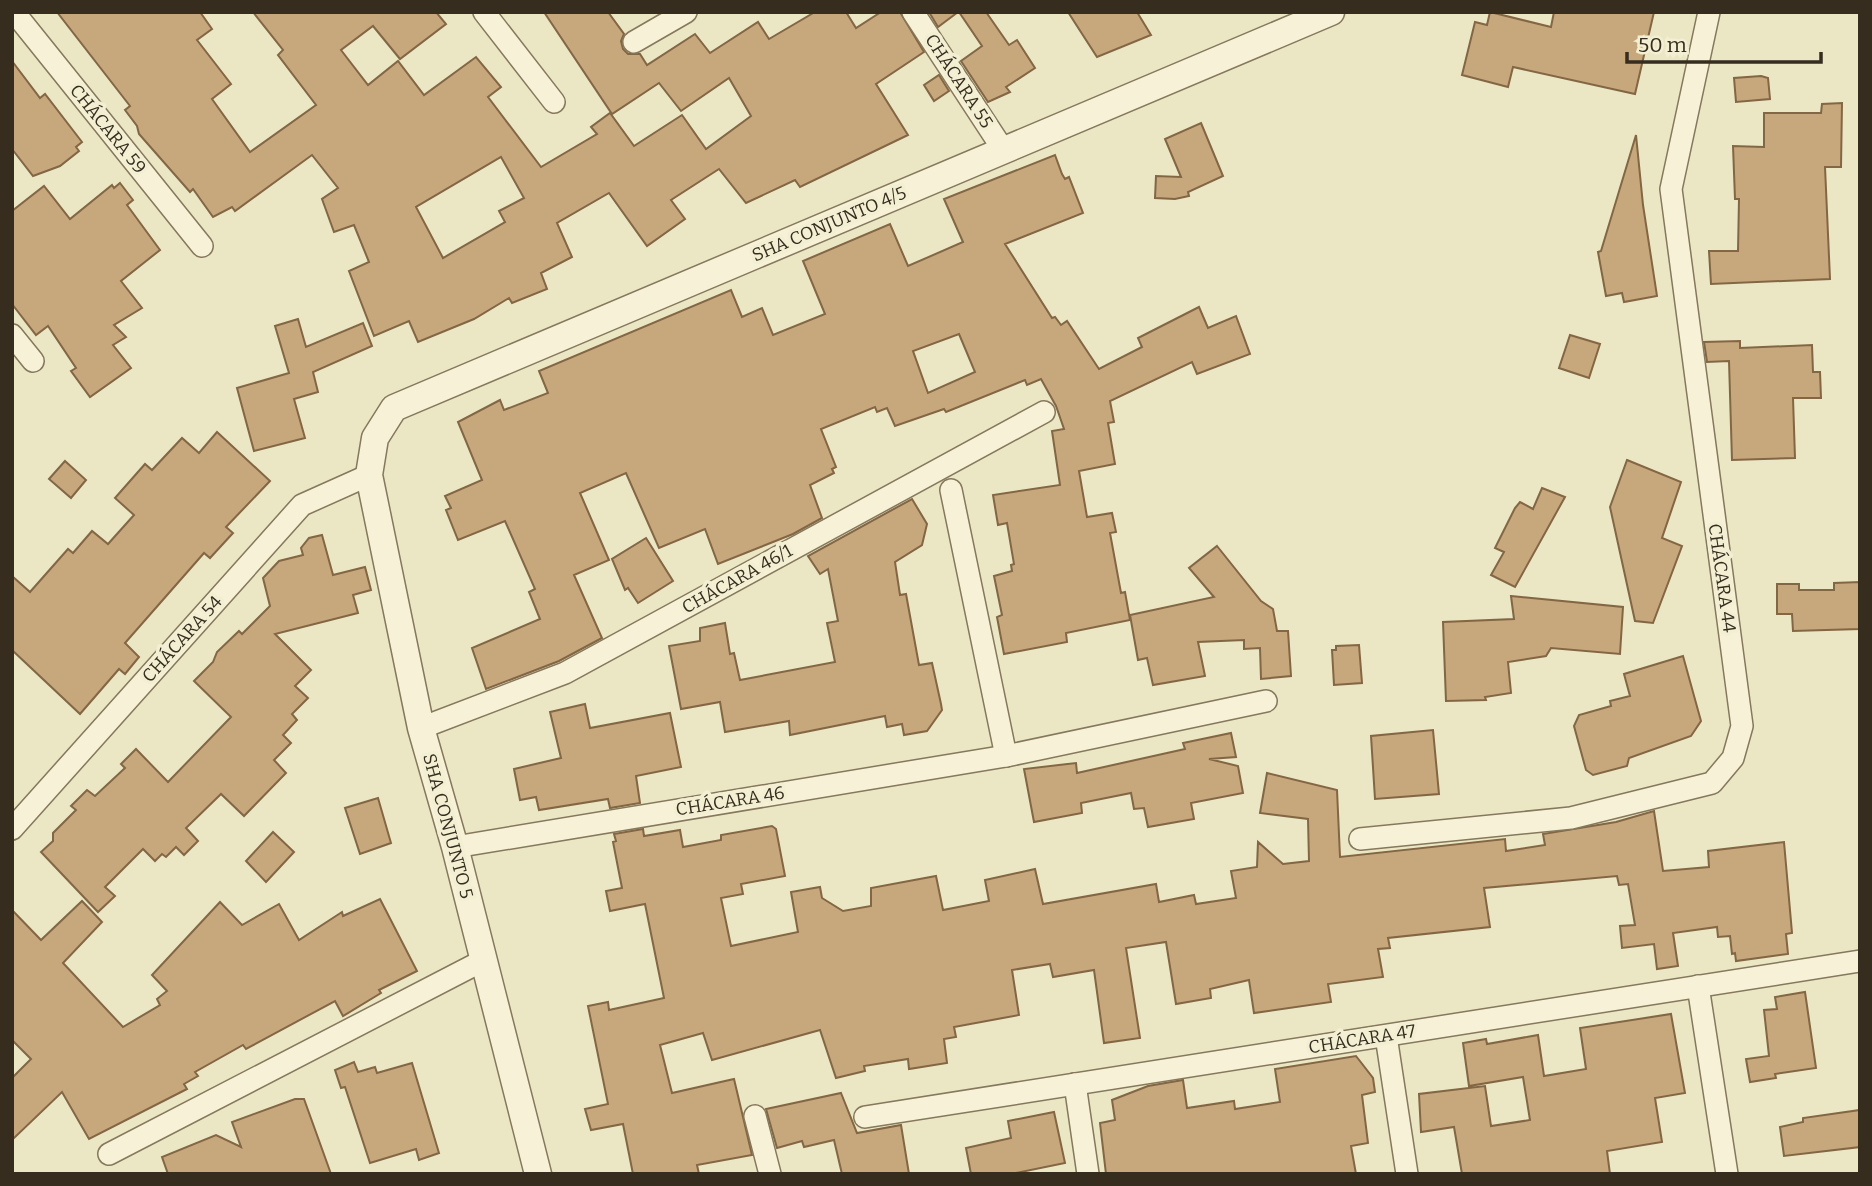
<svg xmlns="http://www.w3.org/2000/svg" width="1872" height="1186" viewBox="0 0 1872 1186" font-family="Bitter,serif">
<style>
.building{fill:#c7a77c;stroke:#836643;stroke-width:2;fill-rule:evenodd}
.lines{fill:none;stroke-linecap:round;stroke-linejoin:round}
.minor-casing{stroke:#85785c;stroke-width:24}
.tertiary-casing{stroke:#85785c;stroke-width:29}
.minor{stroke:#f7f2d7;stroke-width:21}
.tertiary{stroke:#f7f2d7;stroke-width:26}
.labels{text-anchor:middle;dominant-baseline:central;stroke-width:7;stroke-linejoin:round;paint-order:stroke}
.street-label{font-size:18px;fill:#362d1f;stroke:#f3efd3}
</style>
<rect width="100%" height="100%" fill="#ebe6c4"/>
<!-- building -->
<g class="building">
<path d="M57,12H200L212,29L197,40L231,84L212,99L250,152L316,105L278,55L283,50L253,12H436L446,24L400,59L373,26L341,50L368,85L398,61L424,95L476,57L501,87L488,97L541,167L597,134L591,127L610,113L634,146L682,115L706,149L751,116L729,78L681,111L659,83L612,114L544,12H608L624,34L621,41L623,49L628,54H640L647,65L695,34L710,53L758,22L769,39L815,12H846L856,28L881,12H900L924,52L876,84L908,135L800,187L795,180L746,203L719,169L671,200L685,219L647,246L609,193L557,223L572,257L541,273L547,289L512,303L509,298L474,319L418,342L409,321L374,336L349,271L369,262L354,225L334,232L322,199L338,188L312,155L235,211L232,207L213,217L193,189L190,192L139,134L137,126L125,110L130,106ZM501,157L524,198L499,211L505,222L443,258L416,207Z"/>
<path d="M929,12H958L938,27Z"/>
<path d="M959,12H986L1009,45L1017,40L1035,68L1006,87L1010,92L988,102L961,61L982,46Z"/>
<path d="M1068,12H1137L1151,35L1097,57Z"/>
<path d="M1490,12L1551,27L1554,12H1654L1635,94L1513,67L1508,87L1462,75L1475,22L1487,25Z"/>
<path d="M12,61L40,98L45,94L82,142L76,147L79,151L60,166L33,176L12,149Z"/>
<path d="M939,75L949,91L934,101L924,85Z"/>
<path d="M1761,76L1768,78L1770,99L1736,102L1734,78Z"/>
<path d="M1842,103L1841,167H1825L1830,279L1711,284L1709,251H1738L1739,199H1735L1733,146L1764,147V113H1821L1822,104Z"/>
<path d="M1201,123L1223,176L1188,192L1189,196L1175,199L1155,198L1156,176L1181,177L1165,139Z"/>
<path d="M1636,135L1643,205L1657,296L1624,302L1622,293L1606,296L1598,252L1601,251Z"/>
<path d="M1055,155L1062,174L1065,179L1069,177L1083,213L1005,244L1052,318L1055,317L1061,325L1067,321L1099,369L1142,347L1138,338L1199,307L1208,328L1236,316L1250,354L1197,374L1192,362L1110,401L1114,422L1108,423L1115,464L1079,471L1087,517L1112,513L1116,532L1110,533L1121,593L1125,592L1130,620L1066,633L1067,642L1004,654L997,617L1002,615L994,576L1012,571L1011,565L1014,564L1007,523L998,525L993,495L1060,485L1052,431L1064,429L1056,406L1041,379L1027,385L1025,380L946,412L944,409L895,426L887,408L877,412L875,407L821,429L836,467L832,469L834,473L810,485L822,518L793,534L718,564L705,529L659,548L626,473L580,493L609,560L574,575L602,638L559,661L486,689L472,648L540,619L529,592L535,589L505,521L458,540L446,510L451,508L445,496L482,480L458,422L500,400L504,410L548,393L539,371L731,290L742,317L762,308L773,335L825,314L803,261L890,224L908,266L963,242L944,199ZM959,334L975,372L928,393L913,351Z"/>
<path d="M120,183L133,200L127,205L160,250L121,281L142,308L114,325L126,337L113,345L131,368L90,397L71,371L76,368L48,326L36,335L12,304V211L44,186L70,219L112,185L114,188Z"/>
<path d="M298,319L306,347L363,323L372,346L313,372L318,392L294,399L305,438L254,451L237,388L289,373L275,326Z"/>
<path d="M1570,335L1600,344L1589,378L1559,368Z"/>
<path d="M1740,341V348L1812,345L1813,372H1820L1821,398H1793L1795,458L1732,460L1729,361L1707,362L1704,342Z"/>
<path d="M217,432L270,481L226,527L233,533L210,558L204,553L125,643L139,657L125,674L119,669L80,714L12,650V576L30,592L68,549L73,553L92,531L108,544L134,515L115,498L145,464L152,470L182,438L199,453Z"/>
<path d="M1627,460L1681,482L1662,538L1682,546L1653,623L1635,621L1610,507Z"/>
<path d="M65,461L86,480L71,498L49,479Z"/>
<path d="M1542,488L1565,497L1515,587L1491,575L1504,552L1495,548L1515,508L1520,502L1533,509Z"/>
<path d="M912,499L927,524L922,545L895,562L900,595L906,594L919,665L932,663L941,704L942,710L927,731L904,735L902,724L887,727L885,716L790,735L789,721L725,732L720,702L681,709L669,646L700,641V628L725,623L730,654L734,653L740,680L835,662L827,623L838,621L828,569L820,574L808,556Z"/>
<path d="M322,535L333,575L365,567L371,590L353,595L358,613L275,634L311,670L295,686L308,698L292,714L297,720L283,735L291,743L274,760L286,773L244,816L221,794L186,828L198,841L184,855L176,847L166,857L162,854L155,861L143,849L105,887L115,896L98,912L41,852L53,841V833L76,810L71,806L87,790L95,796L125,768L121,764L136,749L168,782L231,717L194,681L213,662L217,652L239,631L242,634L270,606L263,578L279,561L303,555L301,548L309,538Z"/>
<path d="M646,538L673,581L638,603L628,588L625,590L612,559Z"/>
<path d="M1217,546L1261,601L1273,609L1277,631H1288L1291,676L1261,679L1260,648L1244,649V640L1198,642L1205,676L1153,685L1147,658L1138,660L1130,615L1214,597L1189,568Z"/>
<path d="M1860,582V629L1793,631L1792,614H1777V584H1799V590H1834V583Z"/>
<path d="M1511,596L1623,607L1620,654L1551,648L1546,656L1508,662L1511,693L1485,697L1486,700L1446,701L1443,622L1514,619Z"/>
<path d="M1359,645L1362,683L1334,685L1332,650H1336V646Z"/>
<path d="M1683,656L1701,721L1691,736L1629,758L1627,766L1593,775L1586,770L1574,726L1579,715L1611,706L1610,701L1630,696L1624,674Z"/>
<path d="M585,704L590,728L670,713L681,767L636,776L640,803L610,808L608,799L539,810L536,797L520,800L514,769L561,758L550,712Z"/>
<path d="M1433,730L1439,794L1375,799L1371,736Z"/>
<path d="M1231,733L1236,757L1209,759L1238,766L1243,793L1191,803L1194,819L1148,827L1144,808L1134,809L1131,793L1081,803L1082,813L1034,822L1024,769L1076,763L1077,773L1185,749L1183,743Z"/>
<path d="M1267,773L1337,790L1340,857L1505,839L1506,851L1545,845L1543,834L1616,822L1654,811L1663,871L1709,867L1708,851L1784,842L1792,933L1786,934L1788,954L1736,961L1735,953L1732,954L1730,936L1718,937L1717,927L1673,933L1678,966L1657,969L1654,944L1622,948L1620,926L1635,925L1628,884L1619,885L1617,876L1484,888L1490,927L1388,938L1390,948L1378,949L1383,977L1328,984L1331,1002L1254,1013L1249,980L1210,989L1211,998L1176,1004L1166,942L1126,948L1140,1038L1104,1043L1094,970L1053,977L1050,964L1012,970L1019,1015L954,1027L956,1037L944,1039L947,1063L909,1069L908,1059L864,1066L865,1071L836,1078L820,1030L712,1060L703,1033L660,1045L672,1093L734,1079L752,1155L697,1165L699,1174H633L623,1124L591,1130L585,1109L608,1104L588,1006L608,1002L609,1010L664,998L645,904L610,911L606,891L622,888L613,842L616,841L614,834L643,829L644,836L680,830L683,847L721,840V835L772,826L776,829L785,876L741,884L743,894L721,898L731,946L798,932L791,892L820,887L822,898L843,911L871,906V888L936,876L943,910L989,901L985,880L1035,869L1043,904L1156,884L1159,902L1194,895L1196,904L1236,898L1231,871L1257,867L1258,842L1283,864L1309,861L1308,819L1260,813Z"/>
<path d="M378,798L391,843L360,854L345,808Z"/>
<path d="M273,832L294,852L266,882L246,861Z"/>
<path d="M380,899L417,971L379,990L381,993L343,1016L335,1001L246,1049L243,1045L195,1072L198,1076L184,1084L187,1089L89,1139L62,1092L12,1140V1078L31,1059L12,1040V910L41,940L82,901L102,922L63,963L123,1027L160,1005L157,999L167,991L152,975L220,902L242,925L279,904L299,940L342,912L343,916Z"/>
<path d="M1805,992L1816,1068L1775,1074L1776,1078L1750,1082L1746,1059L1769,1056L1764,1010L1777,1009L1775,997Z"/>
<path d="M1671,1014L1685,1093L1655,1098L1662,1142L1607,1151L1610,1174H1462L1454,1127L1421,1132L1419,1094L1485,1086L1491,1126L1530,1120L1523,1077L1469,1086L1463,1043L1486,1039L1487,1044L1538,1035L1544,1076L1586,1069L1580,1028Z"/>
<path d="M1356,1056L1373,1078L1375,1092L1362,1095L1368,1143L1351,1146L1356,1174H1106L1100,1123L1115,1120L1112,1100L1148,1086L1183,1080L1187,1108L1234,1101L1235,1109L1280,1102L1275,1069Z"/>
<path d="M354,1062L358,1072L375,1067L377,1073L412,1063L439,1153L419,1160L416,1149L370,1163L345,1087L341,1088L335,1070Z"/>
<path d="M841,1093L857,1133L901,1125L909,1174H842L834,1140L804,1147L802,1141L777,1148L766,1109Z"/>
<path d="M295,1099H304L331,1174H168L162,1157L216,1135L241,1147L232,1122Z"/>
<path d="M1860,1110V1147L1784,1156L1780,1127L1803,1122V1118Z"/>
<path d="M1054,1112L1065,1163L1011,1174H971L966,1148L1011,1138L1008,1121Z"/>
</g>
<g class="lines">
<!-- minor casing -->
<g class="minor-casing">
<g id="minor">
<path d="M14,12L202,246"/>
<path d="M484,12L554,102"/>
<path d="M913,12L1004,151"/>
<path d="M634,42L686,12"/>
<path d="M12,335L33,361"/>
<path d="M951,490L1006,756"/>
<path d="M421,728L565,673L1044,412"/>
<path d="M12,829L302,505L369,475"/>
<path d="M1360,839L1571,818L1712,783L1733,758L1742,726L1671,189L1709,12"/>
<path d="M455,847L1006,756L1266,701"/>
<path d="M1698,986L1727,1174"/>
<path d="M1386,1036L1407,1174"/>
<path d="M1075,1084L1088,1174"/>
<path d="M755,1116L770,1174"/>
<path d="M865,1117L1860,961"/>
<path d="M109,1154L482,961"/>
</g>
</g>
<!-- tertiary casing -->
<g class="tertiary-casing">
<path id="tertiary" d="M538,1174L455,847L421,728L369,475L375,438L394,408L1331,12"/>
</g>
<!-- minor -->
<use href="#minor" class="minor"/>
<!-- tertiary -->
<use href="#tertiary" class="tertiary"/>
</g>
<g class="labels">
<!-- street labels -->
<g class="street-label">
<text transform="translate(959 81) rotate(57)">CHÁCARA 55</text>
<text transform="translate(108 129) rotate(51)">CHÁCARA 59</text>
<text transform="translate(829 224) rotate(-23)">SHA CONJUNTO 4/5</text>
<text transform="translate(1722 578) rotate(82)">CHÁCARA 44</text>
<text transform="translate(737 579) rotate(-29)">CHÁCARA 46/1</text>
<text transform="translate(182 639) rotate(-48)">CHÁCARA 54</text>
<text transform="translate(730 801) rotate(-9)">CHÁCARA 46</text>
<text transform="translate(448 826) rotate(75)">SHA CONJUNTO 5</text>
<text transform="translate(1362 1039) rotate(-9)">CHÁCARA 47</text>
</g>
</g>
<!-- border -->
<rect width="1872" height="1186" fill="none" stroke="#362d1f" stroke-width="28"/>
<!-- scale -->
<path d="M1627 52v10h194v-10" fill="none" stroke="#362d1f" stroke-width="3.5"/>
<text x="1638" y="52" font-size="21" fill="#362d1f" stroke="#f3efd3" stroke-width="5" paint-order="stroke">50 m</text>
</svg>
